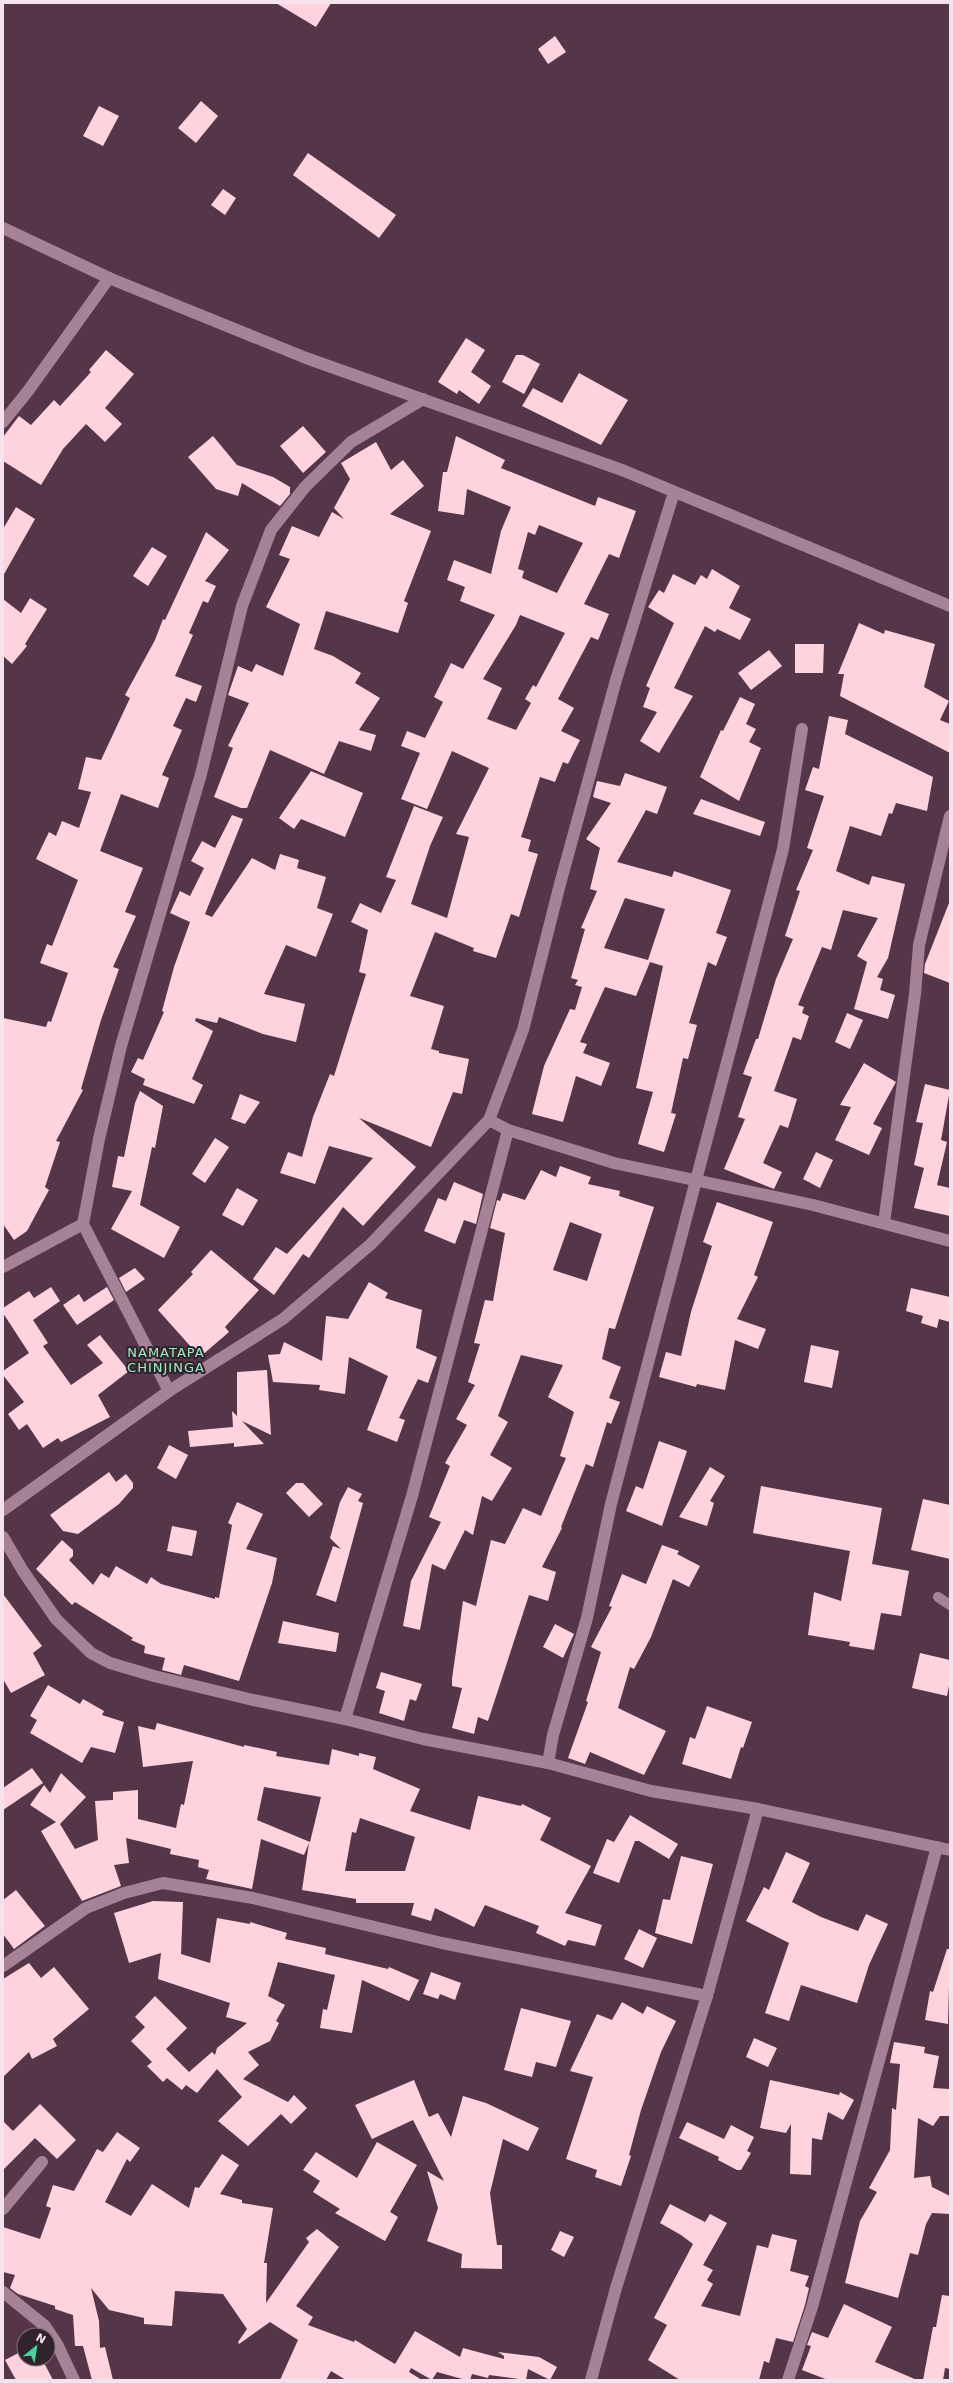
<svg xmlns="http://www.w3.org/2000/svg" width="953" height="2383" viewBox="0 0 953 2383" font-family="'DejaVu Sans',sans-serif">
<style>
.building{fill:#ffd3dd;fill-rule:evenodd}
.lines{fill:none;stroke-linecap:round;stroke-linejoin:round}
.lane{stroke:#a58295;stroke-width:10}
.street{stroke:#a58295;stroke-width:12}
.labels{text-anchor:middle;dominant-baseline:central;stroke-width:4;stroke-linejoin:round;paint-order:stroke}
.quarter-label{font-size:13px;letter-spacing:1px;fill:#99efc8;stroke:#31232b}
</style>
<rect width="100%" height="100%" fill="#543648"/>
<!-- building -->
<g class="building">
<path d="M276,3H331L316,27Z"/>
<path d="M555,36L566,52L548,64L538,49Z"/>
<path d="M201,101L218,116L196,143L178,128Z"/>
<path d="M99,106L119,116L103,146L83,136Z"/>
<path d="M308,153L396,215L379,238L293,175Z"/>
<path d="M223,189L236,198L225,215L211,205Z"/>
<path d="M466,338L485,350L471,372L491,386L479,404L459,390L457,394L438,382Z"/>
<path d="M106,350L134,374L105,408L122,424L105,442L86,424L63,449L41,485L3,461V437L19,416L31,425L54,400L60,406L91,372L89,370Z"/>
<path d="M516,355H523L540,364L524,394L502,382Z"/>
<path d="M579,373L628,400L601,445L522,406L533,388L562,403Z"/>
<path d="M303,426L326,452L303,473L280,446Z"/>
<path d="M213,436L237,465L273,477L290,487V494L280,506L242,483L238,496L216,489L188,457Z"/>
<path d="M456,436L505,460L501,468L595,506L598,497L636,511L619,558L609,554L584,604L609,614L598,640L591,637L558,699L574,708L561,731L580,740L568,764L563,762L555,782L540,777L521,837L531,840L528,851L538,854L519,917L511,914L496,958L473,951L474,948L435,932L410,996L444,1006L431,1049L439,1051V1053L469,1059L462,1094L453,1092L431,1147L359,1118L416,1167L363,1226L343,1207L309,1258L303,1254L274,1295L253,1279L276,1247L287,1254L373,1158L329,1146L315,1184L280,1173L288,1152L302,1157L313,1117L330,1074L334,1076L366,974L359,972L368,930L351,922L360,903L381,913L396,880L386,877L414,806L443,817L430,846L411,904L447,918L469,837L456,834L489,768L452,751L427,809L401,799L420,753L401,746L407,731L425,738L443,702L434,697L451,663L463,669L495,615L460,601L465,587L447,580L454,560L491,574L501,531L511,507L467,489L464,515L438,511L443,472H447ZM539,525L583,543L557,593L522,578L524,571L518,569L528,532L535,535ZM520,615L565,633L536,687L533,685L525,699L531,703L516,730L487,719L502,688L483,679L516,625Z"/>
<path d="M376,442L391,470L403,460L424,486L390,514L431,531L404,601L408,603L398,633L326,611L314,649L333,656L361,673L355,683L380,698L359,730L376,735L371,751L339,741L324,774L270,750L247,808H241L214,797L233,748L228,746L249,703L228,695L238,666L252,672L256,664L283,676L300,624L266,607L290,559L279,555L292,526L319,537L332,512L344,519L334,508L350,479L341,463Z"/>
<path d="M16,507L35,519L3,576V529Z"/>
<path d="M206,532L229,550L205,581L216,586L208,603L203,601L189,633L193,635L175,676L202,686L196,702L186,698L173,726L182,730L162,775L169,778L158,808L121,794L100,851L143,868L125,912L136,916L113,967L119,969L101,1020L81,1089L83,1090L56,1141L60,1142L45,1187L49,1190L27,1231L14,1240L3,1224V1018L46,1027L48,1021L51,1022L68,973L40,963L47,944L52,946L78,880L36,859L49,832L56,836L62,821L79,828L91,792L78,789L86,757L101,760L130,698L125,695L155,640L163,619L165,620Z"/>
<path d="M152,547L167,556L148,586L133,576Z"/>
<path d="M712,569L740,586L729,608L751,619L740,640L717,629L715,632L705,626L674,688L693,696L659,753L640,741L657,712L643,707L650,688L646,686L674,623L648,607L659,590L664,593L673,574L695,585L701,575L707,579Z"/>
<path d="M30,598L47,609L25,644L27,646L12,664L3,656V599L21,613Z"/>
<path d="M859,623L884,634L885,630L935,644L924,687L949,701L940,720L950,724V753L840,696L844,674H838Z"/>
<path d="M795,644H824L823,673H795Z"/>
<path d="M769,650L782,666L751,690L738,673Z"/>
<path d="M740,697L755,704L746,724L756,729L749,742L761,748L739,801L700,777L721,730L723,731Z"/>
<path d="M829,716L848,720L845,734L933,777L927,811L896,803L892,814L889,813L881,836L850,826L836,871L869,885L872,876L905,884L888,958L877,977L883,979L880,990L895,995L888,1019L854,1009L867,962L857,956L878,918L843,910L831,950L822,947L798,1005L804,1007L802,1013L809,1016L801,1040L793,1037L774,1091L797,1099L788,1128L780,1125L763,1163L782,1172L774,1189L724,1169L745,1119L738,1117L752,1077L743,1074L756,1039H758L776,979L793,939L785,936L800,891L796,890L813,850L807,848L824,796L805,790L813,767L819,769Z"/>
<path d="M311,771L363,793L345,837L301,819L294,829L279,818Z"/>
<path d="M625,773L667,787L657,814L646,810L617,862L672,877L674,871L731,890L716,933L727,937L716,966L708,962L689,1023L697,1025L688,1059L683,1058L671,1113L676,1114L664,1152L638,1144L653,1092L636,1088L663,966L650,962L636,996L605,987L580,1042L587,1044L583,1053L610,1063L601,1086L576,1076L563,1122L532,1114L544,1066L570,1009L575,1010L582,987L575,985L578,980L571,978L585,929L581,928L597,891L590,889L600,848L586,839L611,803L593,797L597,781L620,786ZM625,898L665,909L648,960L604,948Z"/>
<path d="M701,799L765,822L760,836L693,814Z"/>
<path d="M232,815L243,819L205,914L212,917L252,858L275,870L280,854L299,860L297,868L326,877L317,908L333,914L316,957L286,945L264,994L305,1004L296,1042L263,1034L219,1017L217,1023L196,1018L195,1021L213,1031L192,1079L203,1085L194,1104L143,1085L145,1079L131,1072L138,1058L143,1060L164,1012L162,1011L174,967L190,922L170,913L180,891L190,896L204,868L191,861L202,841L215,848Z"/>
<path d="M949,903L950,904V983L924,973L925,964Z"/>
<path d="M847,1013L863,1020L850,1049L835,1042Z"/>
<path d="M864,1063L896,1082L873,1124L882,1128L869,1155L835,1140L851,1107L840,1105Z"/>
<path d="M925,1084L950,1090L941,1140L947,1142L937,1185L950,1188V1216L914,1208L924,1168L914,1165L923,1123L916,1122Z"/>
<path d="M140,1091L163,1106L155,1148L152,1147L140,1205L180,1227L164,1258L111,1229L132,1191L112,1187L118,1156L124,1157L135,1103Z"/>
<path d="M240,1094L260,1102L245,1124L231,1119Z"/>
<path d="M215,1138L229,1147L205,1183L192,1174Z"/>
<path d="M816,1152L833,1160L820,1188L803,1179Z"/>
<path d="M560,1166L591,1177L588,1184L620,1191L619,1196L654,1207L615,1329L609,1328L602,1359L621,1367L609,1398L620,1402L611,1424L607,1422L593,1467L586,1464L561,1527L562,1528L542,1567L556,1572L548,1601L529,1595L488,1721L478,1717L474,1734L452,1728L462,1688L452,1686V1679L463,1601L476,1606L491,1540L505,1544L523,1508L541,1516L566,1458L560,1456L574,1412L548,1397L563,1365L521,1355L498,1416L508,1422L490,1455L512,1468L492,1501L482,1496L473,1535L465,1530L445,1570L432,1564L420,1630L403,1626L411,1581L441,1522L429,1517L450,1466L445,1463L467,1425L456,1419L475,1385L468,1382L480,1344L474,1343L485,1300L493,1301L505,1233L490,1228L497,1200L500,1201L503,1193L525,1200L541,1170L556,1177ZM570,1222L602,1234L587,1281L553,1270Z"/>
<path d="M454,1182L483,1194L476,1224L464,1220L455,1244L424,1231L438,1198L446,1201Z"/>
<path d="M237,1188L258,1200L243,1226L222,1215Z"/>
<path d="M717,1202L773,1222L754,1275L758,1277L737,1319L766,1329L758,1349L735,1340L725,1390L697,1384L696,1387L659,1377L666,1352L681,1356L691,1312L712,1246L703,1242Z"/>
<path d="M211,1250L259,1290L225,1327L229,1332L200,1357L158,1310L193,1274L191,1272Z"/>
<path d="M135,1268L145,1279L126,1292L119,1278Z"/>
<path d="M369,1282L388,1293L385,1298L422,1310L416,1348L437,1357L428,1383L418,1379L399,1418L405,1420L397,1442L367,1430L388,1376L349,1357L345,1394L319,1390L320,1385L273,1382L268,1355L280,1354L284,1342L322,1361L326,1316L348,1319Z"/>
<path d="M51,1287L60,1301L33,1320L48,1343L43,1346L71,1385L103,1363L87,1345L100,1335L129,1371L98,1395L110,1417L61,1442L58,1438L43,1448L27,1424L19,1430L8,1414L24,1402L3,1375V1371L29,1353L3,1313V1308L29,1291L34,1298Z"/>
<path d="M107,1287L114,1300L77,1325L63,1305L79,1294L84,1302Z"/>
<path d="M911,1288L950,1297V1322L939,1319L937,1328L921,1323L923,1316L906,1311Z"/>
<path d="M811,1345L839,1351L832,1388L804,1382Z"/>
<path d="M267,1370L271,1435L242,1421L264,1444L234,1447V1443L190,1447L188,1431L233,1427L232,1411L237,1416V1372Z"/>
<path d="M659,1441L687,1451L662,1526L626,1511L636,1486L643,1489Z"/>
<path d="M169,1445L188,1455L176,1479L157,1468Z"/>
<path d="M710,1467L725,1476L710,1501L714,1503L707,1526L679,1517Z"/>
<path d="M109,1472L116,1482L126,1474L133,1483V1488L119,1504L78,1534L63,1531L50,1515Z"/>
<path d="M296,1483H303L323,1504L309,1517L286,1493Z"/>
<path d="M761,1486L882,1508L872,1564L909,1571L901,1616L881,1613L874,1650L849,1646L850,1642L808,1635L814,1592L841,1601L850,1551L753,1533Z"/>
<path d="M348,1487L362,1494L358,1501L363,1503L336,1602L316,1595L333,1546L341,1549L330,1538L340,1502Z"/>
<path d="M923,1499L950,1505V1559L911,1550Z"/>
<path d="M237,1502L263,1514L246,1549L277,1558L272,1583L239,1681L184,1665L181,1675L162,1670L165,1658L144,1653L145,1646L131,1640L133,1638L75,1602L72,1605L36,1569L62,1540L73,1550V1556L69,1560L93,1585L101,1573L109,1578L116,1566L147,1584L151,1577L161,1584L215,1599V1597L219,1598L232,1525L228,1523Z"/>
<path d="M172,1526L197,1531L192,1556L167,1551Z"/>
<path d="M662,1545L679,1551L677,1554L700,1566L689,1587L673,1579L651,1637L634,1669L630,1667L618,1708L666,1731L644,1775L590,1752L585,1764L568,1758L588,1702L586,1701L601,1652L591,1647L612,1607L609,1606L622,1574L646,1584Z"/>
<path d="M3,1594L42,1646L33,1653L45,1675L11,1693L3,1679Z"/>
<path d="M283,1621L339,1633L336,1652L278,1643Z"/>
<path d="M555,1624L574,1634L563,1658L543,1647Z"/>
<path d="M920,1653L950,1660V1681L947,1696L912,1688Z"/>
<path d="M381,1672L422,1684L416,1701L410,1699L404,1721L379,1713L385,1691L376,1688Z"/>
<path d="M48,1685L80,1704L83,1699L104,1711L102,1715L124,1722L115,1753L91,1747L82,1763L30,1733L37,1720L30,1716Z"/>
<path d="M707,1706L752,1722L743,1748L741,1747L731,1779L682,1764L690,1737L695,1739Z"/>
<path d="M157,1723L244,1747V1745L277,1752L276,1756L329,1765L332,1749L359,1756V1753L376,1757L373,1769L420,1789L410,1811L470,1830L478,1796L521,1806L522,1804L551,1818L540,1840L591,1866L565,1913L602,1925L595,1946L568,1940L565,1946L536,1933L539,1926L485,1905L474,1927L435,1908L431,1921L411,1915L414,1903H356V1899L302,1890L309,1843L304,1855L261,1839L252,1889L206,1879L209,1870L198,1867L199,1860L170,1854L171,1849L126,1838L129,1863L114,1865L121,1886L82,1901L41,1831L56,1822L30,1805L44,1785L50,1793L61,1773L86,1797L60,1824L75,1849L98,1840L95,1801L113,1800V1792L138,1790V1819L176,1828L181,1804L184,1805L193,1761L143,1767L138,1726L155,1730ZM264,1787L321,1797L310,1842L257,1820ZM360,1818L415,1837L405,1871H345L352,1832L356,1833Z"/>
<path d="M32,1768L43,1783L3,1810V1788Z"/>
<path d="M630,1815L678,1844L669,1859L639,1841H635L619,1883L593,1873L607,1839L614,1842Z"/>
<path d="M786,1852L810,1863L792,1902L821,1917L858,1931L866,1914L888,1924L869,1965L857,2003L801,1985L789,2021L765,2013L789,1943L746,1921L764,1887L769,1890Z"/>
<path d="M681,1856L713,1864L692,1944L655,1933L663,1899L670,1900Z"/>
<path d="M16,1890L45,1926L14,1949L3,1934V1900Z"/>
<path d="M153,1901L183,1902L181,1954L210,1963L217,1918L250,1924V1922L287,1933L285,1939L326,1948L325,1954L388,1969L389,1967L419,1980L409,2001L362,1980L352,2033L320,2028L323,2009L327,2010L335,1975L278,1962L268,1996L285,2005L276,2021L279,2023L270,2041L248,2052L259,2065L243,2079L288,2102L294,2095L307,2108L291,2124L281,2114L248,2146L218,2121L242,2097L217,2069L197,2093L186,2085L182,2090L167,2078L163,2082L147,2066L152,2062L131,2041L145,2027L135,2017L155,1996L187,2028L166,2049L189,2072L212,2052L215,2055L217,2048L247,2023L226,2017L230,2003L158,1979L161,1953L129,1963L114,1913Z"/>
<path d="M639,1929L657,1938L643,1968L624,1959Z"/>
<path d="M947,1949H950L948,2024L925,2020L930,1991L933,1992Z"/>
<path d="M29,1963L41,1978L54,1967L89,2009L53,2039L57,2046L32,2059L29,2052L3,2077V1979Z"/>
<path d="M431,1972L461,1983L455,2000L440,1994L438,1999L423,1994Z"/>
<path d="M622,2002L643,2014L647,2006L676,2021L661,2052L641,2110L629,2155L631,2156L621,2186L595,2177L597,2170L566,2159L593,2077L570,2071L597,2014L612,2020Z"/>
<path d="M521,2008L571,2021L556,2067L536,2062L532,2077L504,2070Z"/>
<path d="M754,2038L777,2048L768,2067L746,2057Z"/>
<path d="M894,2042L925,2047L924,2053L939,2056L933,2088L950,2089V2116H940L933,2126L918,2118L914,2178L930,2176L932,2187L950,2196V2214L932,2213L926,2224L918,2255L910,2253L898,2298L845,2283L860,2221L877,2192L869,2188L890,2150L892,2108L896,2110L900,2064L890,2063Z"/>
<path d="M414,2080L429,2117L438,2113L451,2137L463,2096L486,2103L539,2128L528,2151L503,2139L490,2193L497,2245H502V2269L461,2268L462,2254L427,2241L438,2208L427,2171L444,2181L413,2120L372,2139L355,2105Z"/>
<path d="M770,2080L839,2095L840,2092L854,2100L843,2120L828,2112L822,2140L812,2138L811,2175L790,2174L791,2124L786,2133L760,2128Z"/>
<path d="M40,2104L76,2140L57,2159L35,2138L3,2170V2121L13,2131Z"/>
<path d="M687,2122L724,2139L731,2125L754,2137L747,2151L751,2153L741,2170H737L718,2160L719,2157L679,2138Z"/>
<path d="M117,2132L140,2148L130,2162L127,2159L105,2202L131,2216L152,2184L189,2208L195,2187L199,2188L222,2154L239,2165L220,2194L242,2200V2203L273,2208L264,2263H267L266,2303L309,2242L306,2238L317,2229L339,2247L296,2306L313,2317L308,2325L354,2342L355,2340L395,2364L415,2331L460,2357L463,2348L504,2359V2356L498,2352L539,2357L557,2367L550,2380L528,2369L526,2380L489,2375L488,2378L472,2374L470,2380H466L437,2372L432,2380L411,2368L409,2372L422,2380H346L331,2371L326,2380H280L298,2340L270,2322L239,2344L238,2342L247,2329L223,2294L175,2291L172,2326L144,2324V2318L109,2310L91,2288L99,2321L100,2348L105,2347L113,2380H92L83,2346H75L73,2315L55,2309V2306L18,2294L10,2288L15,2275L3,2272V2227L40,2239L51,2208L46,2206L53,2185L74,2191L97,2149L103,2152Z"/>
<path d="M377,2142L417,2165L390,2212L398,2217L385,2241L335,2213L340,2209L313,2192L320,2181L303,2170L316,2152L357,2178Z"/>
<path d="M670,2204L705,2222L710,2214L727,2223L703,2265L713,2270L707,2280L713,2284L701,2306L740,2316L757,2245L768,2248L772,2234L797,2240L790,2271L809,2276L805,2286L809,2288L805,2305L793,2342L776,2338L769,2363L764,2361L759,2380H680L648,2360L667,2325L654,2318L693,2244L681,2235L660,2223Z"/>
<path d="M560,2231L574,2237L564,2257L551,2250Z"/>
<path d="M942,2295L950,2296V2369L945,2368L943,2380H923L933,2327H936Z"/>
<path d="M844,2304L892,2327L875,2362L917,2380H828L802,2370L811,2346L807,2345L812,2332L828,2338Z"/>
<path d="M24,2350V2359H42L53,2380H16L5,2360Z"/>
</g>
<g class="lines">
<!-- lane -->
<path class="lane" d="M938,1597L950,1605"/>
<!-- street -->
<g class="street">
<path d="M3,228L109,278L306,358L622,470L950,606"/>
<path d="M3,422L28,391L109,278"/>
<path d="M489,1120L508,1130L614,1163L813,1205L950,1241"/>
<path d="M884,1223L915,994L919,945L950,816"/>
<path d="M3,1267L83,1224"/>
<path d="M169,1391L83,1224L99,1139L121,1046L201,774L242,606L271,530L305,487L351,442L423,399"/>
<path d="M3,1510L169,1391L283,1319L371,1244L489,1120L523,1030L560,884L616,680L674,492"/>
<path d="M3,1537L23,1571L56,1619L91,1653L110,1663L154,1676L253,1700L345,1719L423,1739L548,1763L651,1791L758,1809L950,1850"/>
<path d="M345,1719L412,1496L508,1130"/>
<path d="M548,1763L553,1735L587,1618L611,1504L783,849L802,729"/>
<path d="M3,1966L86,1908L124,1893L163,1883L253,1898L442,1943L707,1996"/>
<path d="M3,2209L42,2162"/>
<path d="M3,2292L45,2326L57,2344L74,2380"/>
<path d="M591,2380L616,2288L707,1996L758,1809"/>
<path d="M788,2380L812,2307L937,1847"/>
</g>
</g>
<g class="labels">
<!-- quarter labels -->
<g class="quarter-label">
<text x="166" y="1352">NAMATAPA<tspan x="166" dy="15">CHINJINGA</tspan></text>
</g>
</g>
<!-- border -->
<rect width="953" height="2383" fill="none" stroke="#f6e2ed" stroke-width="8"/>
<!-- north arrow -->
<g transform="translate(36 2347) rotate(30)"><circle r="19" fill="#31232b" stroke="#806f79"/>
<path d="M0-3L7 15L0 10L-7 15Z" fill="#46d49e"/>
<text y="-6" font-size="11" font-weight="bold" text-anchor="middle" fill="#f6e2ed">N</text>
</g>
</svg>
